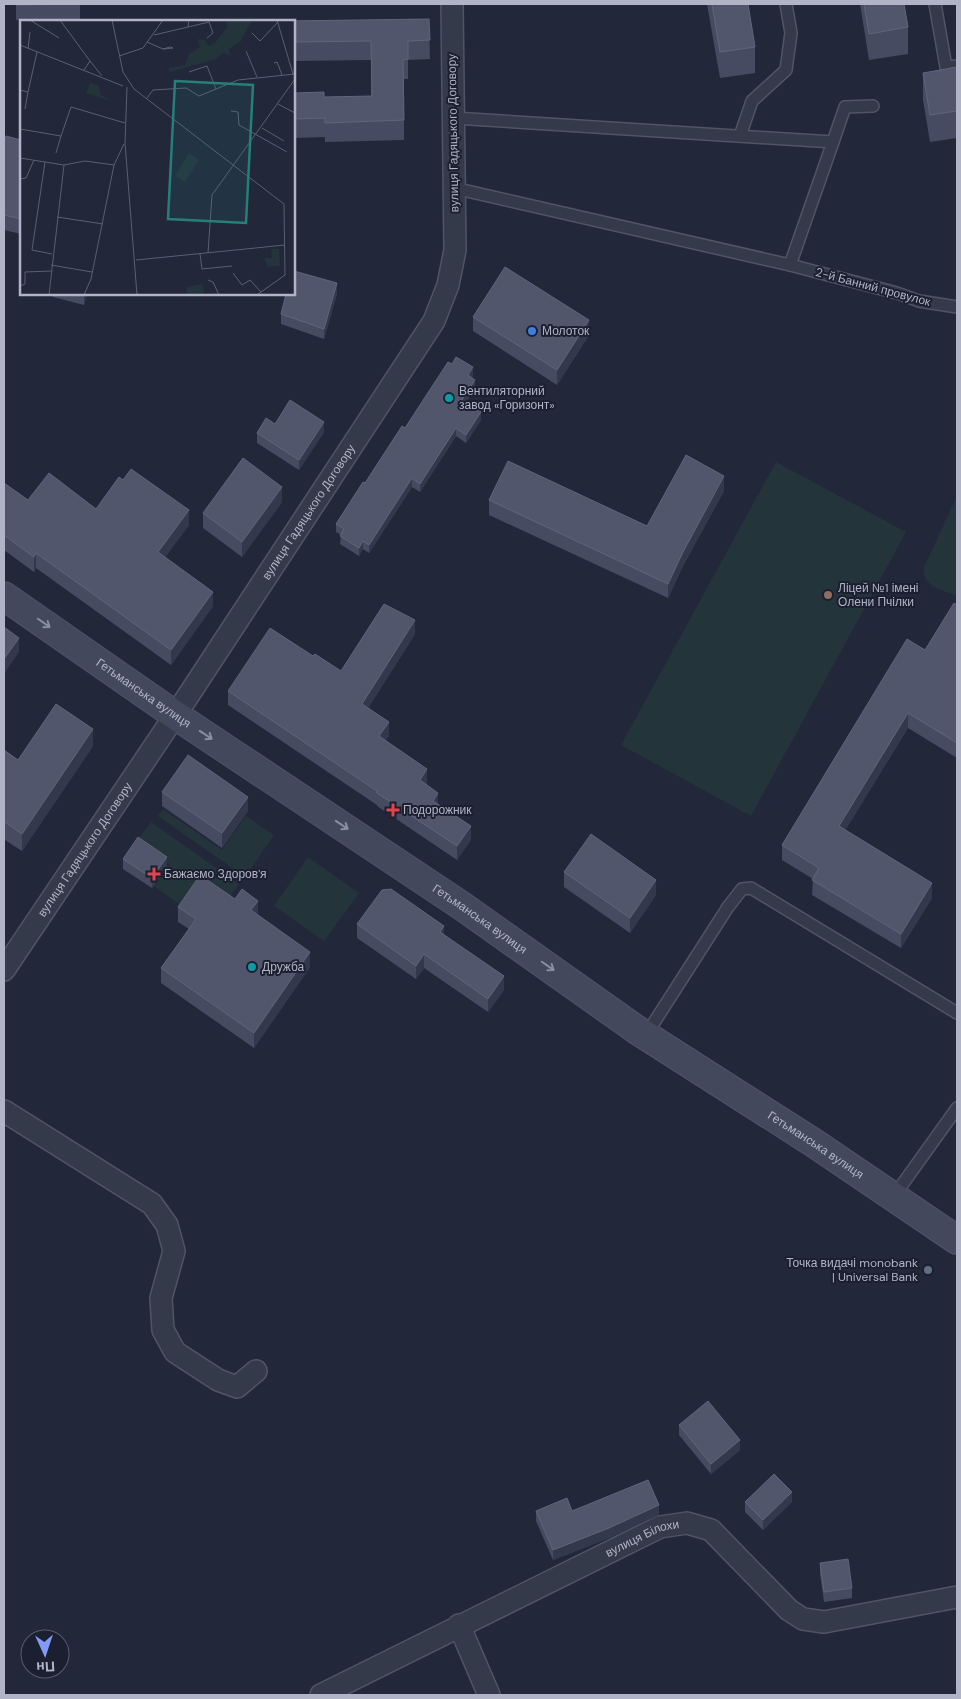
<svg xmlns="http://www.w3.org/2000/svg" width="961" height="1699" viewBox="0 0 961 1699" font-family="'DM Sans',sans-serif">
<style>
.green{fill:#24343b}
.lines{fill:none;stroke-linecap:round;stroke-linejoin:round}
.lane-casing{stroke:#505465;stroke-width:14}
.street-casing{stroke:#505465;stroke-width:24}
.secondary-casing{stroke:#505465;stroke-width:30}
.lane{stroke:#353a4a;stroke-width:11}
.street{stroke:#353a4a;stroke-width:21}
.secondary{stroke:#43485d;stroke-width:28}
.wall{fill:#464b62}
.shaded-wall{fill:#33384d}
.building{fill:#51566c;stroke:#60657a}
.oneway{stroke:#8a8ea1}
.shop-dot{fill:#3f7fe0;stroke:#1b1f2f;stroke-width:2}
.culture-dot{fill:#0f9aa8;stroke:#1b1f2f;stroke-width:2}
.education-dot{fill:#8d6e63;stroke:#1b1f2f;stroke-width:2}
.health-dot{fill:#e0444e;stroke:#1b1f2f;stroke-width:2}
.service-dot{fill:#5c6f8a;stroke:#1b1f2f;stroke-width:2}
.labels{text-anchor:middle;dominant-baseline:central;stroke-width:4;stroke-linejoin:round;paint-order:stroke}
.street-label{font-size:12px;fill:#b0b4c6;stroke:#1b1f2f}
.poi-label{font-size:12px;fill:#b0b4c6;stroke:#1b1f2f;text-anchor:start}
.inset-road{fill:none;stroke:#5b5f72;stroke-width:1}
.view{fill:#277f7b;fill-opacity:0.15;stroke:#277f7b;stroke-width:2.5}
.inset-edge{fill:none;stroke:#b0b4c6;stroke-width:2.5}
</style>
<rect width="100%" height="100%" fill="#22273a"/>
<!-- green -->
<g class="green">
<path d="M776,462L906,532L751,816L621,745Z"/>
<path d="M957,496V596C943,590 921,587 924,567Z"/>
<path d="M163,809L222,850L246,816L274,835L245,877L158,816Z"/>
<path d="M151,822L239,884L226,902L180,905L154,886L170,864L137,841Z"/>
<path d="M308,857L359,893L324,941L274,906Z"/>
</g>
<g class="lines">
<!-- lane casing -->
<g class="lane-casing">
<g id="lane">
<path d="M935,4L946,67L957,66"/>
<path d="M453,118L833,142L790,265L454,188"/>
<path d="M740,136L752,101L786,70L791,33L786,4"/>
<path d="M833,142L845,107L873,106"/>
<path d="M790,265L897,293L919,301L957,307"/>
<path d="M646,1035L728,907L742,889L751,888L957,1013"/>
<path d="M894,1196L957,1108"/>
</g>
</g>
<!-- street casing -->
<g class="street-casing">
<g id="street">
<path id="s1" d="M4,970L188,696L434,321L448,285L455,250L452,4"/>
<path d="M4,1111L152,1204L167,1225L174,1251L161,1298L163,1330L175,1352L218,1380L237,1387L256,1371"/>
<path d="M459,1625L489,1695"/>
<path id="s2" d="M321,1695L660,1527L687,1523L711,1530L789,1610L803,1619L824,1622L957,1597"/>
</g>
</g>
<!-- secondary casing -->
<g class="secondary-casing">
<g id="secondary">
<path id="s3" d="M4,596L175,715L462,906L637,1030L814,1143L957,1240"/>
</g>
</g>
<!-- lane -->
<use href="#lane" class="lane"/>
<!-- street -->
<use href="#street" class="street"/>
<!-- secondary -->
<use href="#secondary" class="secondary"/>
</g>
<!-- wall -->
<g class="wall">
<path d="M16,4H80V19L16,20Z"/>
<path d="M707,4H748L755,47V73L720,78Z"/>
<path d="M860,4H904L908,27V54L869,60Z"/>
<path d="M429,19L430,59L408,60V79H404V140L325,142V137L294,138V93L324,97L371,96V60L294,61V21Z"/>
<path d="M957,67V138L930,142L923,100V73Z"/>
<path d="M21,140V234L4,230V143Z"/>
<path d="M53,294H87L84,305L53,297Z"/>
<path d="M337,294L324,339L281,324V314Z"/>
<path d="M473,317L589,335L557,385L473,331Z"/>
<path d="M473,376L472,378L475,388L466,402L481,420L466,443L456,436L420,492L412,487L369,553L363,549L359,556L340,544L341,535L336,532V524L405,428Z"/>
<path d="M275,424L324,432L299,470L257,443V433Z"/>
<path d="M4,483L28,500L96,509L189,525L165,557L213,606L171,665L36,568L34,572L4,550Z"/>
<path d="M724,491L683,566L668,598L489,515V500L647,526Z"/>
<path d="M282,502L242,557L203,528V513Z"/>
<path d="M957,605V758L908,728L845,830L932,898L901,948L812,895L813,879L782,860V845L925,650Z"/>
<path d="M415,634L368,708L389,736L385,741L427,783L426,785L438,805L471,840L457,860L377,806V805L228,705V691L341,671Z"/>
<path d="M93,746L22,851L5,840L4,750L18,760Z"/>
<path d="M162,792L248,811L222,848L162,806Z"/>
<path d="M123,859L167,867L152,888L123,869Z"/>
<path d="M564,872L656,895L630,933L564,887Z"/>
<path d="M178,907L258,915L310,967L254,1048L161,983V968L189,929L178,922Z"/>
<path d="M357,924L444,935L504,990L488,1012L424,968L416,979L357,938Z"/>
<path d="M679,1425L740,1450L711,1474L679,1435Z"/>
<path d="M745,1502H792L763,1530L745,1512Z"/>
<path d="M536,1511H572L659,1515L609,1538L553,1560L536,1521Z"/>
<path d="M820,1563L852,1588V1598L824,1602L820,1573Z"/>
</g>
<!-- shaded-wall -->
<g class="shaded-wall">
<path d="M337,283V294L324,339V329Z"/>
<path d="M84,294H87L84,305Z"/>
<path d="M589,320V335L557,385V370Z"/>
<path d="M473,367V376L468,383V375Z"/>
<path d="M475,380V388L462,408V400Z"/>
<path d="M481,412V420L466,443V435Z"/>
<path d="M324,422V432L299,470V460Z"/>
<path d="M456,428V436L420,492V484Z"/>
<path d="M724,476V491L683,566L668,598V584L683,552Z"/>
<path d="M412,478V487L369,553V545Z"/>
<path d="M282,487V502L242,557V542Z"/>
<path d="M189,510V525L158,567V552Z"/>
<path d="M363,541V549L359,556V548Z"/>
<path d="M36,553V568L34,572V557Z"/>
<path d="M213,592V606L171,665V650Z"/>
<path d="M415,620V634L362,718V704Z"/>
<path d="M19,638V652L4,674V659Z"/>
<path d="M908,713V728L839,841V826Z"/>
<path d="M389,722V736L379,750V736Z"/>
<path d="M93,729V746L22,851V834Z"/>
<path d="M427,769V783L420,794V780Z"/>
<path d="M438,793V807L433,801Z"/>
<path d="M248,797V811L222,848V833Z"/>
<path d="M5,822V840L4,841V823Z"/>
<path d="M471,826V840L457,860V846Z"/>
<path d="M167,857V867L152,888V878Z"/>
<path d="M656,880V895L630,933V918Z"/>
<path d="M932,883V898L901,948V934Z"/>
<path d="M258,901V915L251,910Z"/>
<path d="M444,926V940L440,932Z"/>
<path d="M310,952V967L254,1048V1033Z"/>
<path d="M424,954V968L416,979V966Z"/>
<path d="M504,976V990L488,1012V999Z"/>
<path d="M740,1440V1450L711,1474V1464Z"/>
<path d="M792,1492V1502L763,1530V1520Z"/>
<path d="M659,1505V1515L609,1538L553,1560V1550Z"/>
</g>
<!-- building -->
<g class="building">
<path d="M16,4H80L16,5Z"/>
<path d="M712,4H748L755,47L720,52Z"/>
<path d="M864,4H904L908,27L869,34Z"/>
<path d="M429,19L430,40L408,41V59L403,60L404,120L325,123V118L294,119V93L324,92V97L372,96L371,41L294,42V21H286Z"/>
<path d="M957,67V111L930,115L923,73Z"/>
<path d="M6,136L21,140V219L4,215V143Z"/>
<path d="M505,267L589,320L557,370L473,317Z"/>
<path d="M294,271L337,283L324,329L281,314L286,294H294Z"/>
<path d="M456,357L473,367L468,375L475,380L462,400L481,412L466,435L456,428L420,484L412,478L369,545L363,541L359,548L340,536L344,529L336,524L363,482L365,483L402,426L405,428L448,362L452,364Z"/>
<path d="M290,400L324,422L299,460L257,433L266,418L275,424Z"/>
<path d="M686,455L724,476L683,552L668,584L489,500L508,461L647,526Z"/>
<path d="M243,458L282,487L242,542L203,513Z"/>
<path d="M131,469L189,510L158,552L213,592L171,650L36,553L34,557L4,535V483L28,500L49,473L96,509L119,477L123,480Z"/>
<path d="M954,603L957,605V743L908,713L839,826L932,883L901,934L812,880L819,868L782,845L907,639L925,650Z"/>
<path d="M384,604L415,620L362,704L389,722L379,736L427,769L420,780L438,793L433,801L471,826L457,846L377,793V791L228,691L270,628L313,656L315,654L341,671Z"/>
<path d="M4,627L19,638L4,659Z"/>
<path d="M56,704L93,729L22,834L5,822L4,823V750L18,760Z"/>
<path d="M188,755L248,797L222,833L162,792Z"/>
<path d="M591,834L656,880L630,918L564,872Z"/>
<path d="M138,837L167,857L152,878L123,859Z"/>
<path d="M200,875L235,899L242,889L258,901L251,910L310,952L254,1033L161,968L196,919L178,907Z"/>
<path d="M391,889L444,926L440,932L504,976L488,999L424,954L416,966L357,924L382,890Z"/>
<path d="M708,1401L740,1440L711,1464L679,1425Z"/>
<path d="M774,1474L792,1492L763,1520L745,1502Z"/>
<path d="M648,1480L659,1505L609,1528L553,1550L536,1511L567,1498L572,1511Z"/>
<path d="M848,1559L852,1588L824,1592L820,1563Z"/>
</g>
<!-- one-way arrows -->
<defs><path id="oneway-shaft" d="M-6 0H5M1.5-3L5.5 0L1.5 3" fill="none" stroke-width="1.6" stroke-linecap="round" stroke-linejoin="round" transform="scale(1.25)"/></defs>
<g class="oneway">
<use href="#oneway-shaft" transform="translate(44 623) rotate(35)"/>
<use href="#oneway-shaft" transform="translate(206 735) rotate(34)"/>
<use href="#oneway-shaft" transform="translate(342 825) rotate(34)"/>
<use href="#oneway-shaft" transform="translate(548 966) rotate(35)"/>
</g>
<!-- markers -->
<circle class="shop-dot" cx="532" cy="331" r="5"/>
<g class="culture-dot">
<circle cx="449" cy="398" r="5"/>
<circle cx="252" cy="967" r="5"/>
</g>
<circle class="education-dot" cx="828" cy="595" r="5"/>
<g class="health-dot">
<path d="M390.5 802.5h5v5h5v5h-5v5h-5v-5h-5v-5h5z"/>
<path d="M151.5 866.5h5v5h5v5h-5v5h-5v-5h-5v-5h5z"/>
</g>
<circle class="service-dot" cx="928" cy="1270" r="5"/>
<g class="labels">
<!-- street labels -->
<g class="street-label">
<text transform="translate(453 133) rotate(-91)">вулиця Гадяцького Договору</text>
<text transform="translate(873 287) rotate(15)">2-й Банний провулок</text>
<text stroke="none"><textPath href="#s1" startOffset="550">вулиця Гадяцького Договору</textPath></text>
<text stroke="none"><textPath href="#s3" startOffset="170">Гетьманська вулиця</textPath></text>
<text stroke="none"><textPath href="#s1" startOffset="145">вулиця Гадяцького Договору</textPath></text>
<text stroke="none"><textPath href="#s3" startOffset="575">Гетьманська вулиця</textPath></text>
<text stroke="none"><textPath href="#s3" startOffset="980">Гетьманська вулиця</textPath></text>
<text stroke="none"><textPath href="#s2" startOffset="358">вулиця Білохи</textPath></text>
</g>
<!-- poi labels -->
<g class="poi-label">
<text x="542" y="331">Молоток</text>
<text x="459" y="391">Вентиляторний<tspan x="459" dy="14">завод «Горизонт»</tspan></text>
<text x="838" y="588">Ліцей №1 імені<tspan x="838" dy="14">Олени Пчілки</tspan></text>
<text x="403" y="810">Подорожник</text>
<text x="164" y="874">Бажаємо Здоров'я</text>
<text x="262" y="967">Дружба</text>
<text x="918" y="1263" text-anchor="end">Точка видачі monobank<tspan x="918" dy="14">| Universal Bank</tspan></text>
</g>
</g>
<!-- overview -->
<g transform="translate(20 20)">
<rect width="275" height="275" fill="#22273a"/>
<path d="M206,0H232L221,21L209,29L211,36L204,33L193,40L149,52V48L165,45L169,34L180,27L178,19L185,20L189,26L195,23L207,7ZM70,63L79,66L80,74L91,81L66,73ZM169,133L179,140L165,162L155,156ZM251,229H259L260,246L248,247L244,238H252ZM183,264L184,273L168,275L166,267Z" fill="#24343b"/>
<path class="inset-road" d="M10,0L39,18M40,0L70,41L64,50M92,0L103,52L114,69L264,184L265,255L237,275M257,0L273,54M168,7L189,2L193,13L187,18M232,13L240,21L258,2M134,15L168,7L169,0M127,22L143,29L153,28L150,27L143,29M0,25L103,66M8,29L10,12M226,31L237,57M99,36L123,28L143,0M70,41L82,56M254,43L257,42L262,55M169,52L187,46L196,69M107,67L105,123L117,275M0,70L8,72L17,32M127,78L133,70L166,68L179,76L218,60L275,54M258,84L275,93M5,89L8,72M211,91L218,92L219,105L267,132M242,108L264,121M0,109L41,116L51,87L105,103M36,133L41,116M0,138L44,145L65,141L94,145M25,142L12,230L32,234M0,159L6,158L14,140M37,197L83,204M188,233L192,175L275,59M180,234L182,249L212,246M116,240L265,225M31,245L72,252M213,253L222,265L230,260L241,272M188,260L193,262L199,275M0,266L5,264V252L31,251M29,275L44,145M64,275L71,259L94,145L104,124"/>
<path class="view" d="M155,61L233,65L226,203L148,199Z"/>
<rect width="275" height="275" class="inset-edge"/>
</g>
<!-- border -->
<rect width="961" height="1699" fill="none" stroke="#b0b4c6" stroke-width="10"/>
<!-- north arrow -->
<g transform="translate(45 1654) rotate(177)"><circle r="24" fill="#1b1f2f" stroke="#575b6b"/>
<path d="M0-4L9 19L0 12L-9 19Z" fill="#849af8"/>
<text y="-8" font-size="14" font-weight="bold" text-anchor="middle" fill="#b0b4c6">Пн</text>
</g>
</svg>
